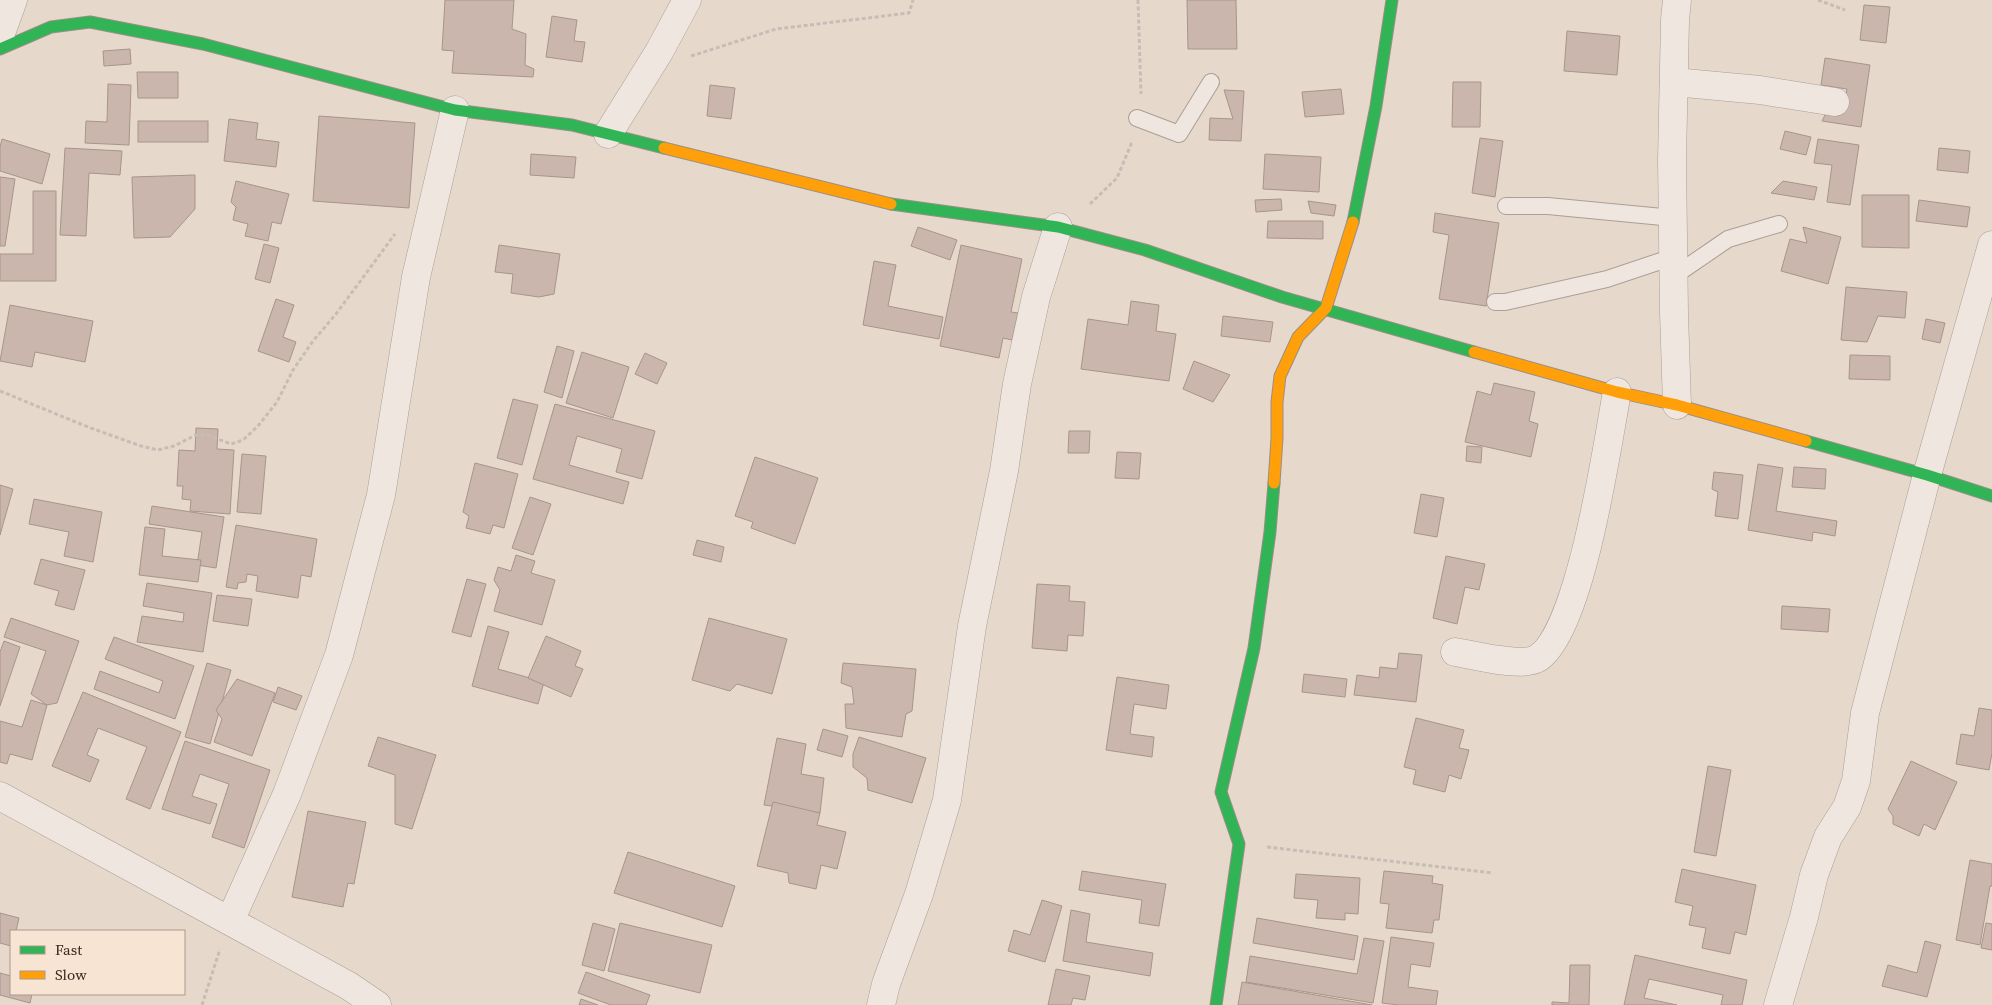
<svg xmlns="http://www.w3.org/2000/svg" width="1992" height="1005" viewBox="0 0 1992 1005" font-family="'Source Serif 4',serif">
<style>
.building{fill:#cab6ad;stroke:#a7948b}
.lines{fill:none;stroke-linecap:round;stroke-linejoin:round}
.lane-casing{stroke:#ab9e96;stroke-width:18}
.street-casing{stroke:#ab9e96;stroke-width:29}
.fast-casing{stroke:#9b8e86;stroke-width:13}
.slow-casing{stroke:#9b8e86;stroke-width:13}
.path{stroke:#c7bdb6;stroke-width:3;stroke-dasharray:4 2.5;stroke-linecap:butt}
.lane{stroke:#eee6df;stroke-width:16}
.street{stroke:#eee6df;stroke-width:28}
.fast{stroke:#30b455;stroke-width:11}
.slow{stroke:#ff9f0a;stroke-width:11}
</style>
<rect width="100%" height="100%" fill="#e6d9cc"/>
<!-- building -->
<g class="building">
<path d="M445,0H514L512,29L526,34L525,65L534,69L533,77L452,73L454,51L442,50Z"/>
<path d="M1187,0H1236L1237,49H1188Z"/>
<path d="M1864,5L1890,7L1886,43L1860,40Z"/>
<path d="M552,16L577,20L574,41L585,42L582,62L546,57Z"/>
<path d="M1567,31L1620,36L1617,75L1564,71Z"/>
<path d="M130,49L131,64L104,66L103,51Z"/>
<path d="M1825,58L1870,65L1861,127L1822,121L1827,111L1844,108L1847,89L1821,85Z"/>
<path d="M137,72H178V98H138Z"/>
<path d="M1453,82H1481L1480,127H1452Z"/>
<path d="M108,84L131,85L129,145L85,143L86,121L107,122Z"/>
<path d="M710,85L735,88L731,119L707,116Z"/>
<path d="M1341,89L1344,114L1305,117L1302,92Z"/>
<path d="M1224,90L1244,91L1241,141L1209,140L1210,118L1233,119Z"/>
<path d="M319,116L415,123L409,208L313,201Z"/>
<path d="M229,119L258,123L256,139L279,142L276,167L224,161Z"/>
<rect x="138" y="121" width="70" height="21"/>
<path d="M1785,131L1811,137L1806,155L1780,149Z"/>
<path d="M1480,138L1503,141L1495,197L1472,193Z"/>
<path d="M2,139L50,154L42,184L0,171V147Z"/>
<path d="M1818,139L1859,145L1850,205L1827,202L1832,165L1814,163Z"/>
<path d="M65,148L122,151L120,175L89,173L86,236L60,235Z"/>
<path d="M1939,148L1970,151L1968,173L1937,170Z"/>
<path d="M531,154L576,157L574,178L530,175Z"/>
<path d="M1265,154L1321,157L1319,192L1263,189Z"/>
<path d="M195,175V209L170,237L134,238L132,177Z"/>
<path d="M0,177L15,179L5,246H0Z"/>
<path d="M236,181L289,194L281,224L272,222L268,241L245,236L248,224L233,220L236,207L231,202Z"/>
<path d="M1783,181L1817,187L1814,200L1771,193Z"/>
<path d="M33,191H56V281H0V254H33Z"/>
<path d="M1862,195H1909V248L1862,247Z"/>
<path d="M1281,199L1282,210L1256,212L1255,200Z"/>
<path d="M1919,200L1970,207L1967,227L1916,221Z"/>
<path d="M1308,201L1336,205L1334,216L1311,213Z"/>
<path d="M1435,213L1499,223L1486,306L1439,299L1449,235L1433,232Z"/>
<path d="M1268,221H1323V239L1267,238Z"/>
<path d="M918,227L957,240L950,260L911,246Z"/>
<path d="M1803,227L1841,237L1828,284L1781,271L1790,239L1807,243Z"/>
<path d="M264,244L279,248L270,283L255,279Z"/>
<path d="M499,245L560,254L554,294L539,297L511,293L513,274L495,272Z"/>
<path d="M961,245L1022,259L1011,312L1018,313L1012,340L1003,338L999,358L940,346Z"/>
<path d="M874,261L896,265L888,306L943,317L939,339L863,325Z"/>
<path d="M1846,287L1907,292L1905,318L1878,316L1867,342L1841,340Z"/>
<path d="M276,299L294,305L283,337L296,342L289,362L258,351Z"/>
<path d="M1131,301L1159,305L1156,331L1176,334L1169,381L1081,369L1088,319L1128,325Z"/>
<path d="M10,305L93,321L85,362L35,352L32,367L0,361Z"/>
<path d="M1223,316L1273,322L1270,342L1221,336Z"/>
<path d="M1926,319L1945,323L1940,343L1922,339Z"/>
<path d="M557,346L574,351L562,398L544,392Z"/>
<path d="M582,352L629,367L613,418L566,403Z"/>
<path d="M645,353L667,363L657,384L635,374Z"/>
<path d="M1850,355L1890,356V380L1849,379Z"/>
<path d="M1194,361L1230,375L1213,402L1183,389Z"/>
<path d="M1494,383L1535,392L1529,421L1538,424L1531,457L1465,442L1477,391L1491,395Z"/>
<path d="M513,399L538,405L522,465L497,458Z"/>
<path d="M555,404L655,431L642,479L616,472L622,449L577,436L569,465L629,482L623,504L533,479Z"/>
<path d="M196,428L218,429L217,449L234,450L230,514L190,511L191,500L182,499L183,486H177L179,450L195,451Z"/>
<path d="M1069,431H1090L1089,453H1068Z"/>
<path d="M1467,446L1482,447L1481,463L1466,461Z"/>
<path d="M1117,452L1141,453L1139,479L1115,478Z"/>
<path d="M242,454L266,456L261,514L237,512Z"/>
<path d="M755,457L818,478L795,544L751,528L753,522L735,516Z"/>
<path d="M475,463L518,474L504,528L493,525L490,534L466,528L469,516L463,512Z"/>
<path d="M1758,464L1783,468L1776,511L1837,521L1835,536L1813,532L1812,541L1748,530Z"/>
<path d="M1794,467L1826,469L1825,489L1792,487Z"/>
<path d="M1714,472L1743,475L1738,519L1715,516L1718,492L1712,489Z"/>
<path d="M0,485L13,489L0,535Z"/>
<path d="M1421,494L1444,498L1437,537L1414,533Z"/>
<path d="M530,497L551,504L533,555L512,548Z"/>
<path d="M34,499L102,512L93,562L64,556L69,532L29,524Z"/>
<path d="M152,506L224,517L216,568L197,565L202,532L149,524Z"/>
<path d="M236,525L317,539L311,577L301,575L298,598L256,591L258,576L247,574L246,582L238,583L237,589L226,587Z"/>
<path d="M145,527L165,529L162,556L201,560L198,582L139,575Z"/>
<path d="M697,540L724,547L721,562L693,555Z"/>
<path d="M516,555L535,561L531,573L555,580L542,625L494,611L500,590L494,580L498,567L511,571Z"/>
<path d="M1446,556L1485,564L1479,590L1465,587L1457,624L1433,618Z"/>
<path d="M41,559L85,570L74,610L55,605L59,591L34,584Z"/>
<path d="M467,579L486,584L471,637L452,632Z"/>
<path d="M147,583L212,593L203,652L137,642L142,616L183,622L184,613L143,606Z"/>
<path d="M1037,584L1070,586L1069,601L1085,602L1083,636L1068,635L1067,651L1032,648Z"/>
<path d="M217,595L252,599L248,626L213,621Z"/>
<path d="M1782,606L1830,609L1828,632L1781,629Z"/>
<path d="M11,618L79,641L57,703L47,705L31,694L46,651L4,637Z"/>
<path d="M709,618L787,639L772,694L737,684L730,691L692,680Z"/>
<path d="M488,626L509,632L498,669L544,682L538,704L472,686Z"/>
<path d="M546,636L581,651L575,666L583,669L571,697L528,678Z"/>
<path d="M114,637L194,666L175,719L94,689L100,671L159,693L163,681L105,659Z"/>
<path d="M4,641L20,647L0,706V652Z"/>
<path d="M1399,653L1422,655L1416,702L1354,695L1357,675L1379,678L1380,667L1397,669Z"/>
<path d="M207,663L231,670L210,744L185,737Z"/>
<path d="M843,663L916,669L912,711L906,714L902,737L846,728L845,704H854L852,687L841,683Z"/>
<path d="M1304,674L1347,679L1345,697L1302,692Z"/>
<path d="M1117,677L1169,685L1166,709L1134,704L1130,734L1154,737L1152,757L1106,750Z"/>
<path d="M237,679L275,693L252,756L214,742L222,719L216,710Z"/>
<path d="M278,687L302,696L296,710L273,702Z"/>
<path d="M83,692L181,732L150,809L126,799L147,747L98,728L87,755L99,760L90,782L52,766Z"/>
<path d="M31,700L47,705L32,760L10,754L7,764L0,762V721L22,727Z"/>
<path d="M1979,708L1992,710V753L1989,770L1956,764L1961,734L1974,736Z"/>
<path d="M1416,718L1464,730L1459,748L1469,750L1461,779L1449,775L1445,792L1413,784L1416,770L1404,767Z"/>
<path d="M823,729L848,736L842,757L817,750Z"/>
<path d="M378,737L436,755L412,829L395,824V775L368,766Z"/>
<path d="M859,737L926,758L912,803L868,790L867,778L853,767V754Z"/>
<path d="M777,738L806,744L801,774L824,778L820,813L764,805Z"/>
<path d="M185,741L270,770L244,848L212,837L229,784L200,774L192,796L217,804L210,824L162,809Z"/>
<path d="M1911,761L1957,782L1935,830L1924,824L1919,836L1893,824V816L1888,809Z"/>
<path d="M1708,766L1731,770L1716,856L1694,852Z"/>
<path d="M773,802L820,813L817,825L846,832L837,869L821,865L816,889L789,883L788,873L757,866Z"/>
<path d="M308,811L366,822L354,884L348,883L343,907L292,897Z"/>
<path d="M628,852L735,886L722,927L614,893Z"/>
<path d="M1970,860L1992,864V886H1990L1980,945L1956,940Z"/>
<path d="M1682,869L1756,885L1746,935L1735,932L1730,954L1702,948L1706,928L1689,925L1693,906L1675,902Z"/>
<path d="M1082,871L1166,884L1159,926L1139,923L1142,900L1079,890Z"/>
<path d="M1384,871L1433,876L1432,883L1443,885L1439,920H1434L1432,933L1386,928L1389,904L1380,903Z"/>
<path d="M1296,874L1360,878L1358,914L1345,913V920L1316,918L1318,900L1294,898Z"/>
<path d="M1042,900L1062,906L1045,962L1008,951L1014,930L1030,935Z"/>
<path d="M1071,910L1090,914L1086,942L1153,953L1150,976L1063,961Z"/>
<path d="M0,913L19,918L16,931H11V946L0,943Z"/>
<path d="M1257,918L1358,936L1354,960L1253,943Z"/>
<path d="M593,923L615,929L604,971L582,965Z"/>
<path d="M620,923L712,945L700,993L608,971Z"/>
<path d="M1986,923L1992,924V950L1981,948Z"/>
<path d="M1391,937L1434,943L1430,967L1411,964L1408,987L1438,991L1436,1005H1399L1382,1003Z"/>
<path d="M1364,938L1384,941L1373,1003L1246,982L1250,956L1357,974Z"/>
<path d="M1925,941L1941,945L1927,997L1882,986L1888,965L1917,973Z"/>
<path d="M1635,955L1747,980L1742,1005H1721L1723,995L1649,979L1644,998L1677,1005H1624Z"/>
<path d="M1570,965H1590L1589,1005H1552V1002L1569,1003Z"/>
<path d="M1056,969L1090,976L1085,1000L1073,998L1071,1005H1048Z"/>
<path d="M586,972L650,995L646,1005H611L578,993Z"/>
<path d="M0,973L11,976V994H32L30,1003L0,995Z"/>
<path d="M1242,982L1372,1005H1238Z"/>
<path d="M581,999L598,1005H579Z"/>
</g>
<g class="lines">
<!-- lane casing -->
<g class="lane-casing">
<g id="lane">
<path d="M1137,118L1179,134L1211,82"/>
<path d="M1506,206H1548L1673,218"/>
<path d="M1674,276L1728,239L1779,224"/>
<path d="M1495,302H1505L1607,279L1673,257"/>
</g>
</g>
<!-- street casing -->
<g class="street-casing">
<g id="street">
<path d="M1677,0L1675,20L1672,160L1674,313L1677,405"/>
<path d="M0,36L13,0"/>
<path d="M1674,82L1760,90L1835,102"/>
<path d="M608,134L659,52L687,0"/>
<path d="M1455,652C1474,655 1522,668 1538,658C1581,630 1607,446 1617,392"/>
<path d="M0,796L349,986L377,1005"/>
<path d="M230,921L287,794L339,655L381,495L416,277L455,110"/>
<path d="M881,1005L886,984L919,894L947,800L972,626L1004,471L1017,384L1036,297L1058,227"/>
<path d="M1778,1005L1804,917L1814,875L1828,837L1847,807L1856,781L1865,713L1927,475L1992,245"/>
</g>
</g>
<!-- fast casing -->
<g class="fast-casing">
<g id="fast">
<path d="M0,49L51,27L90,22L203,44L455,110L572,125L664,148"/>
<path d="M891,204L1058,227L1145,250L1282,297L1474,352"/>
<path d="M1353,222L1376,106L1392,0"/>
<path d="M1806,441L1927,475L1992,496"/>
<path d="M1216,1005L1239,844L1221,792L1254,648L1270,532L1274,483"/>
</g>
</g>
<!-- slow casing -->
<g class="slow-casing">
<g id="slow">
<path d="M664,148L891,204"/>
<path d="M1474,352L1617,392L1677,405L1806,441"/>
<path d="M1274,483L1277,438V402L1280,376L1298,337L1326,308L1353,222"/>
</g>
</g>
<!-- path -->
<g class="path">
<path d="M1138,0L1141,94"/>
<path d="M1818,0L1845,10"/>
<path d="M691,56L776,29L909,13L913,0"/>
<path d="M1090,204L1117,178L1132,142"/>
<path d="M0,391L88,427L141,446L158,450L174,446L196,435H207L231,444L243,440L258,426L277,402L293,370L313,341L336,314L395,234"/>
<path d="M1267,847L1493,873"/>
<path d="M202,1005L220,949"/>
</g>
<!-- lane -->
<use href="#lane" class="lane"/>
<!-- street -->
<use href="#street" class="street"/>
<!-- fast -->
<use href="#fast" class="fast"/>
<!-- slow -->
<use href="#slow" class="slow"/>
</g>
<!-- legend -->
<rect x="10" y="930" width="175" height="65" fill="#f8e4d2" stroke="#ac988a"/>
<rect x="20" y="946" width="25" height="8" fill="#30b455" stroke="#ac988a"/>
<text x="55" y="955" font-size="15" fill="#3b251d">Fast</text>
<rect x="20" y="971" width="25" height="8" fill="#ff9f0a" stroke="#ac988a"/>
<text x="55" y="980" font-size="15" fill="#3b251d">Slow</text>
</svg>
